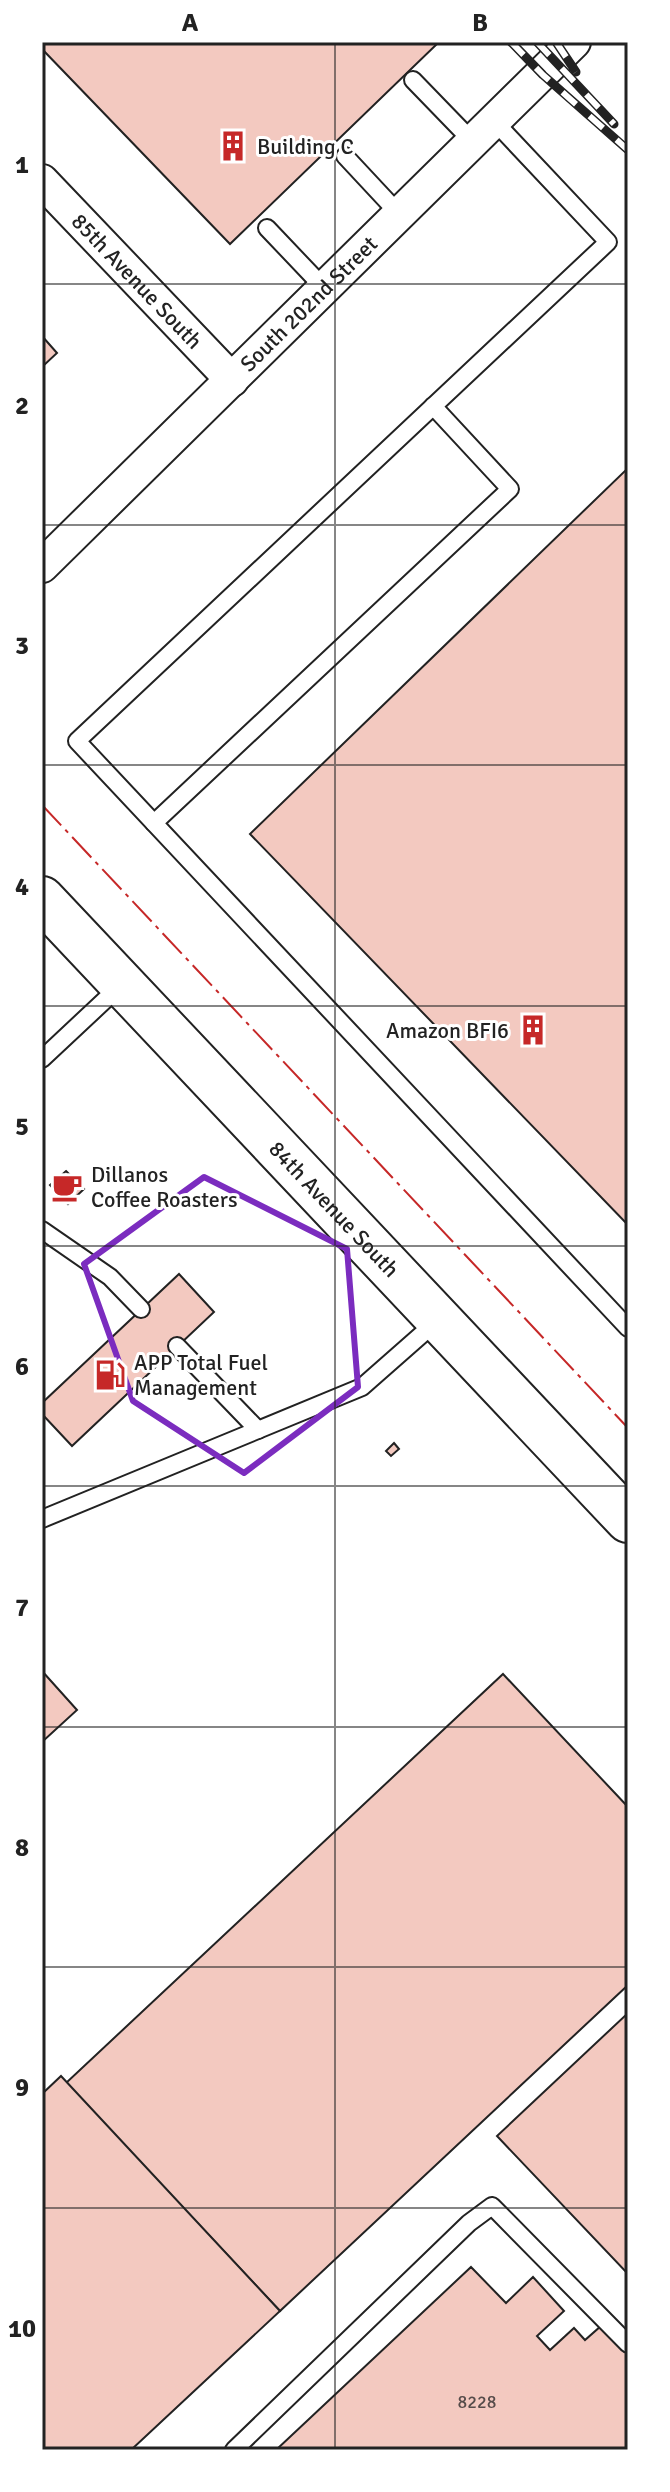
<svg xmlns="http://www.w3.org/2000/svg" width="670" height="2492" viewBox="0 0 670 2492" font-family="Signika,sans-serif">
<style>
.building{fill:#f3c9c0;stroke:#222;stroke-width:2}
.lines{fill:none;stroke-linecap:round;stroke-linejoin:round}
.lane-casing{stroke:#222;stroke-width:20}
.street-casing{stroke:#222;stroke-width:36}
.secondary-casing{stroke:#222;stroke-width:48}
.lane{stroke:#fff;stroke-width:16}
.street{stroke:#fff;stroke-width:32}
.secondary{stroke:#fff;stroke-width:44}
.rail-casing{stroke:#222;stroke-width:9}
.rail{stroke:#fff;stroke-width:6;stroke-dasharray:18;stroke-linecap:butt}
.power{stroke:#c62828;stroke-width:2;stroke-dasharray:28 6 4 6;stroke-linecap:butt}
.marked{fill:none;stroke:#7b2cbf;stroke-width:6;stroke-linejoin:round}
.grid{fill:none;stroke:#222;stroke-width:2;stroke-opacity:0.55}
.labels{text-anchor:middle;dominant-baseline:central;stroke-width:6;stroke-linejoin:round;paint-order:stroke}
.number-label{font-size:18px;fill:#564c4a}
.poi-label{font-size:22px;fill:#222;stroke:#fff;text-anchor:start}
.street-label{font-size:22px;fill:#222;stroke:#fff}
.neatline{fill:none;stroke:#222;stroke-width:3}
.grid-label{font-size:26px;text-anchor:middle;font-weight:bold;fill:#222}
</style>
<rect width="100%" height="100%" fill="#fff"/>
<!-- building -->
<g class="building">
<path d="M42,42H439L230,244L42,49Z"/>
<path d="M42,336L57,353L42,367Z"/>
<path d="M628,468V1225L250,834Z"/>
<path d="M66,1171L84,1189L68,1204L50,1185Z"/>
<path d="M179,1274L214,1312L72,1446L42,1414V1403Z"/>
<path d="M394,1443L399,1449L391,1456L386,1451Z"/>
<path d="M42,1671L77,1710L42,1742Z"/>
<path d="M503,1674L628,1807V1985L280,2311L66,2083Z"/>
<path d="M628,2013V2274L497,2136Z"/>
<path d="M61,2076L280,2311L131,2450H42V2094Z"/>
<path d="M471,2267L506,2303L533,2277L564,2311L537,2336L550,2350L574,2328L585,2340L601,2326L628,2354V2450H276Z"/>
</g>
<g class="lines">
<!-- lane casing -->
<g class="lane-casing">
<g id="lane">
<path d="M413,80L474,143"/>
<path d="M495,122L608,242L77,741L628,1328"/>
<path d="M345,156L400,215"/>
<path d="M267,228L325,289"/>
<path d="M154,823L510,489L433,406"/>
<path d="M42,1059L121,985"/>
<path d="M42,1230L110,1277L141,1309"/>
<path d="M177,1346L258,1430"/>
<path d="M42,1519L362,1387L437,1321"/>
<path d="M234,2450L469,2223L492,2206L628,2344"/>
</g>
</g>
<!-- street casing -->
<g class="street-casing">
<g id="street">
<path id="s1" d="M42,181L232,380"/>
<path id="s2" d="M42,566L574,42"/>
</g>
</g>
<!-- secondary casing -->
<g class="secondary-casing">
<g id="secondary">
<path id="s3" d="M42,899L628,1520"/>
</g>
</g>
<!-- lane -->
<use href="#lane" class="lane"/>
<!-- street -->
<use href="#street" class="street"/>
<!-- secondary -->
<use href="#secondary" class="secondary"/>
<!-- rail casing -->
<g class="rail-casing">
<g id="rail">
<path d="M511,42L543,75L628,150"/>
<path d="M537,42L614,124"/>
<path d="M556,42L576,72"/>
</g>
</g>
<!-- rail -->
<use href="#rail" class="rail"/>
<!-- power -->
<path class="power" d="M42,805L628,1428"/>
</g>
<!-- marked area -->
<path class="marked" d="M204,1177L347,1249L358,1387L244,1473L133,1401L84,1264Z"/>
<!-- grid -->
<path class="grid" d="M335,42V2450M42,284H628M42,525H628M42,765H628M42,1006H628M42,1246H628M42,1486H628M42,1727H628M42,1967H628M42,2208H628"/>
<!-- icons -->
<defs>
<g id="building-bare" transform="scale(2.4)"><path d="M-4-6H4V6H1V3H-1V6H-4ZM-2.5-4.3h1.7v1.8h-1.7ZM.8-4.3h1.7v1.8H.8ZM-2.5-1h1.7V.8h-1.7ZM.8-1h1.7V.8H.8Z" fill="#c62828" stroke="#fff" stroke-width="2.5" paint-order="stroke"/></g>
<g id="cafe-bare" transform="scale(2.4)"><path d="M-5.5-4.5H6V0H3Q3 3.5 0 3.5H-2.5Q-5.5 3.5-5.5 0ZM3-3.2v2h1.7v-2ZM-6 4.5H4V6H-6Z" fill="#c62828" stroke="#fff" stroke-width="2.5" paint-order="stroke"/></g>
<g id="fuel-bare" transform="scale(2.4)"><path d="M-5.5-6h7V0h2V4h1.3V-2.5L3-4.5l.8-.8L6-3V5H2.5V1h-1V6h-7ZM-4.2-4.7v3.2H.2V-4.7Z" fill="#c62828" stroke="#fff" stroke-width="2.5" paint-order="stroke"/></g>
</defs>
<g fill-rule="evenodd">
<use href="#building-bare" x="233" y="146"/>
<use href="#building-bare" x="533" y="1030"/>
<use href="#cafe-bare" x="67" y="1187"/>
<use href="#fuel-bare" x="110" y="1375"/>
</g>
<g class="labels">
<!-- number labels -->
<g class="number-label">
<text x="477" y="2402">8228</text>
</g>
<!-- poi labels -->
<g class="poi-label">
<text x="257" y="146">Building C</text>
<text x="509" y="1030" text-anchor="end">Amazon BFI6</text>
<text x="91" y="1174">Dillanos<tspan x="91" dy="25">Coffee Roasters</tspan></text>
<text x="134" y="1362">APP Total Fuel<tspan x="134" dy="25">Management</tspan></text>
</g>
<!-- street labels -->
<g class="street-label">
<text stroke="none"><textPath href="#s1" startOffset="138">85th Avenue South</textPath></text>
<text stroke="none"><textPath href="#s2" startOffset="374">South 202nd Street</textPath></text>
<text stroke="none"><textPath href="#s3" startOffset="426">84th Avenue South</textPath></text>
</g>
</g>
<!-- border -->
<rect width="670" height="2492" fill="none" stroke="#ffffff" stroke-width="88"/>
<rect x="44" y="44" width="582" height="2404" class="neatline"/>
<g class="grid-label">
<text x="190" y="31">A</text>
<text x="480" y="31">B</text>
<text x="22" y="173">1</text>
<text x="22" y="414">2</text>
<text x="22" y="654">3</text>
<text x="22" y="895">4</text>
<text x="22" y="1135">5</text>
<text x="22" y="1375">6</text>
<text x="22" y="1616">7</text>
<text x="22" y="1856">8</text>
<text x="22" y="2096">9</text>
<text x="22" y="2337">10</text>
</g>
</svg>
